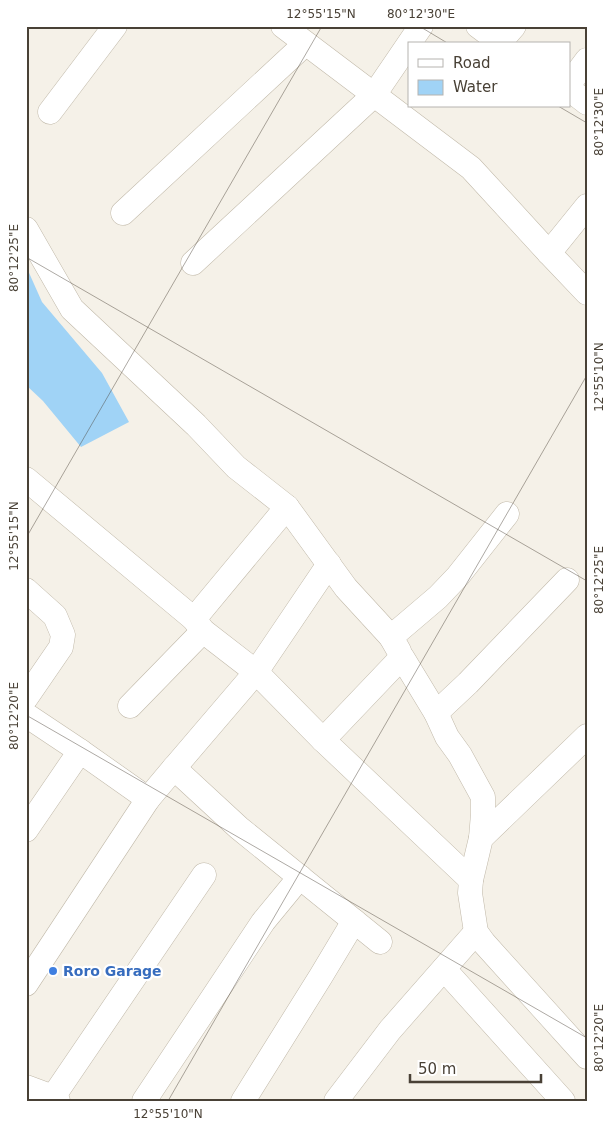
<svg xmlns="http://www.w3.org/2000/svg" width="613" height="1127" viewBox="0 0 613 1127" font-family="'DejaVu Sans',sans-serif">
<style>
.water{fill:#a0d3f6}
.lines{fill:none;stroke-linecap:round;stroke-linejoin:round}
.minor-casing{stroke:#c1b9a9;stroke-width:25}
.minor{stroke:#fff;stroke-width:24}
.ticks{fill:none;stroke:#494136;stroke-width:1;stroke-opacity:0.45}
.shop-dot{fill:#3f7fe0;stroke:#fff;stroke-width:2}
.labels{text-anchor:middle;dominant-baseline:central;stroke-width:4.5;stroke-linejoin:round;paint-order:stroke}
.shop-label{font-size:14px;font-weight:bold;fill:#366cbe;stroke:#fff;text-anchor:start}
.neatline{fill:none;stroke:#494136;stroke-width:2}
.ticks-label{font-size:12px;text-anchor:middle;fill:#494136}
</style>
<rect width="100%" height="100%" fill="#f5f1e8"/>
<!-- water -->
<path class="water" d="M26,266L42,302L102,373L129,422L81,447L43,401L26,385Z"/>
<g class="lines">
<!-- minor casing -->
<g class="minor-casing">
<g id="minor">
<path d="M283,26L471,168L549,253L587,293"/>
<path d="M478,26L502,44"/>
<path d="M500,42L514,26"/>
<path d="M569,84L587,60"/>
<path d="M569,89L587,103"/>
<path d="M50,112L115,26"/>
<path d="M123,213L305,44"/>
<path d="M26,229L72,309L196,425L236,467L287,507L346,588L391,637"/>
<path d="M549,253L587,206"/>
<path d="M193,263L374,95L421,26"/>
<path d="M26,479L194,619L203,631L256,672L329,564"/>
<path d="M26,590L55,616L63,635L61,647L26,698"/>
<path d="M194,619L287,507"/>
<path d="M399,651L391,637L438,597L458,576L507,514"/>
<path d="M130,706L203,631"/>
<path d="M436,713L468,683L567,580"/>
<path d="M26,715L80,751"/>
<path d="M587,736L481,838L471,880L470,893L476,932L484,943L587,1057"/>
<path d="M323,740L402,657L436,713L447,737L460,755L483,797V814L481,838"/>
<path d="M174,768L256,672L323,740L471,880"/>
<path d="M148,799L174,768L239,828L380,942"/>
<path d="M26,830L80,751L148,799L26,984"/>
<path d="M444,969L563,1101"/>
<path d="M26,1087L53,1097L58,1101"/>
<path d="M53,1097L204,875"/>
<path d="M144,1101L263,922L300,877"/>
<path d="M243,1101L321,976L354,921"/>
<path d="M336,1101L390,1030L476,932"/>
</g>
</g>
<!-- minor -->
<use href="#minor" class="minor"/>
</g>
<!-- ticks -->
<path class="ticks" d="M419,26L449,44M558,106L587,123M26,257L587,581M26,538L322,26M26,715L587,1038M168,1101L587,375"/>
<!-- markers -->
<circle class="shop-dot" cx="53" cy="971" r="5"/>
<g class="labels">
<!-- shop labels -->
<g class="shop-label">
<text x="63" y="971">Roro Garage</text>
</g>
</g>
<!-- border -->
<rect width="613" height="1127" fill="none" stroke="#ffffff" stroke-width="55"/>
<!-- legend -->
<rect x="408" y="42" width="162" height="65" fill="#ffffff" stroke="#b6b3af"/>
<rect x="418" y="59" width="25" height="8" fill="#ffffff" stroke="#b6b3af"/>
<text x="453" y="68" font-size="15" fill="#494136">Road</text>
<rect x="418" y="80" width="25" height="15" fill="#a0d3f6" stroke="#b6b3af"/>
<text x="453" y="92" font-size="15" fill="#494136">Water</text>
<!-- scale -->
<path d="M410 1074v8h131v-8" fill="none" stroke="#494136" stroke-width="2.5"/>
<text x="418" y="1074" font-size="15" fill="#494136" stroke="#ffffff" stroke-width="4" paint-order="stroke">50 m</text>
<rect x="28" y="28" width="558" height="1072" class="neatline"/>
<g class="ticks-label">
<text x="321" y="18">12°55'15"N</text>
<text x="421" y="18">80°12'30"E</text>
<text transform="translate(599 122) rotate(-90)" y="4">80°12'30"E</text>
<text transform="translate(14 258) rotate(-90)" y="4">80°12'25"E</text>
<text transform="translate(599 377) rotate(-90)" y="4">12°55'10"N</text>
<text transform="translate(14 536) rotate(-90)" y="4">12°55'15"N</text>
<text transform="translate(599 580) rotate(-90)" y="4">80°12'25"E</text>
<text transform="translate(14 716) rotate(-90)" y="4">80°12'20"E</text>
<text transform="translate(599 1038) rotate(-90)" y="4">80°12'20"E</text>
<text x="168" y="1118">12°55'10"N</text>
</g>
</svg>
